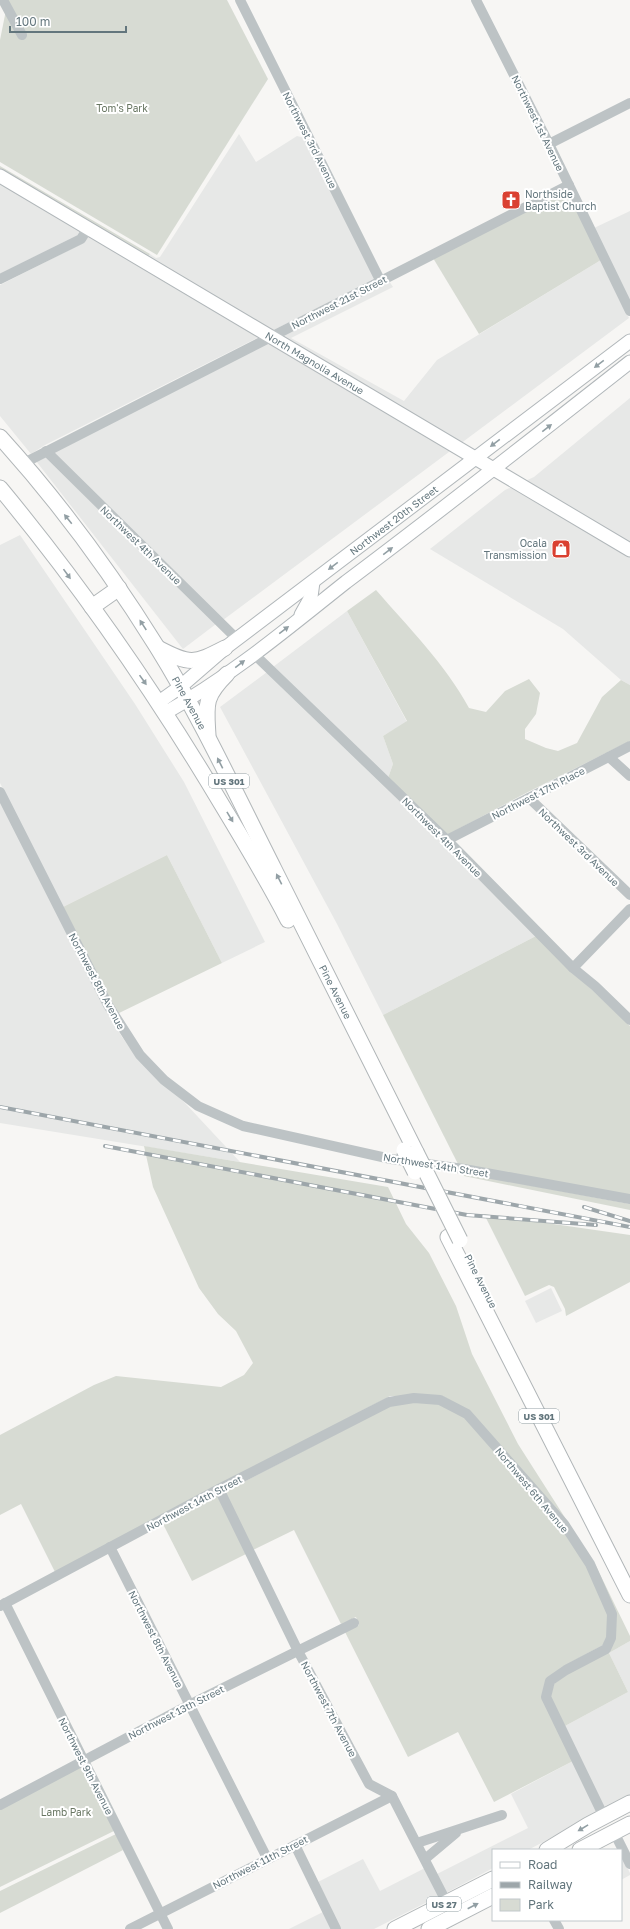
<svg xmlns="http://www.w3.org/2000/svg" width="630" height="1929" viewBox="0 0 630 1929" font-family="'Golos Text',sans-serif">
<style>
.built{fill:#e7e8e7}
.green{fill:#d7dbd3}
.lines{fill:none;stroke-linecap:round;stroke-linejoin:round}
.major-casing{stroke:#b1b7ba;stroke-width:15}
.highway-casing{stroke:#b1b6b8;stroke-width:17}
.minor{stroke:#bdc3c5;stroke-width:10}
.major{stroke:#fff;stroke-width:13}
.highway{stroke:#fff;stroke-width:15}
.rail-casing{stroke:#9da6aa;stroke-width:4}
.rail{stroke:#fff;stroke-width:2.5;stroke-dasharray:8;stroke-linecap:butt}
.highway-bridge-casing{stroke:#b1b6b8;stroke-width:17;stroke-linecap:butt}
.highway-bridge{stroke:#fff;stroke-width:15}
.oneway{fill:#929fa4}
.labels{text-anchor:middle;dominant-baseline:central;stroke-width:4;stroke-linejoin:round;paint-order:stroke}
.shield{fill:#fff;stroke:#929fa4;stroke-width:1}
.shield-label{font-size:9px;font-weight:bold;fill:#63767d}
.park-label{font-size:10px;fill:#687662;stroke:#fff}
.street-label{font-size:10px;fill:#63767d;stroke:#fff}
.poi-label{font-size:10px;fill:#63767d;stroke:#fff;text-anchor:start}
</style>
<rect width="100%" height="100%" fill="#f7f6f4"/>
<!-- built -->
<g class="built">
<path d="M239,134L256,162L297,136L305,138L375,278L270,332L147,258L150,254L156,258L160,257Z"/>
<path d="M0,181L82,229L78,235L0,274Z"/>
<path d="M630,211V302L594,228Z"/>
<path d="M89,234L261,336L45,445L31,454L0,416V285L83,243Z"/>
<path d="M601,260L629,318L460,444L279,337L389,281L393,287L291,338L404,401L437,360Z"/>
<path d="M270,342L453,449L223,620L53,453Z"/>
<path d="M630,398V545L523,482L534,477Z"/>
<path d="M45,457L216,624L183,649L36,461Z"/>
<path d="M514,486L630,555V685L621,680L563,629L430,549L505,490Z"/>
<path d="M20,535L135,704L184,782L265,942L222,963L167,855L63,907L0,783V545Z"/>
<path d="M347,611L407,722L383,736L393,764L388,778L273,667Z"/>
<path d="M267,672L444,843L536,936L383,1015L337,924L220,707Z"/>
<path d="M0,801L104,1007L122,1037L137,1058L185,1103L240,1162L0,1123Z"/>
<path d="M551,1288L562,1311L536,1323L525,1301Z"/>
<path d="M630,1641V1797L605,1810L565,1726L628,1692L609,1653Z"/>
<path d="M573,1761L598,1813L528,1850H493V1868L446,1893L437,1874L528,1828L511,1794Z"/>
<path d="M621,1855L630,1873V1875L621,1880Z"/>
<path d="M363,1859L380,1891L425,1868L439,1896L374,1929H340L318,1882Z"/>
<path d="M323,1912L332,1929H289Z"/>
</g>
<!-- green -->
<g class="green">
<path d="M8,0H227L268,79L157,255L0,162V40Z"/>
<path d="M0,166L150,254L147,258L0,171Z"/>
<path d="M567,191L601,260L479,334L433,258Z"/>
<path d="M376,590C409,628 445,664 469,708L486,712L505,691L529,679L540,693L536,714L525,729V739L546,748L558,751L577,743L602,697L621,680L630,685V741L528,792L447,835L388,778L393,764L383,736L407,721L347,611Z"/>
<path d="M167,855L222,963L117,1014L63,907Z"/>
<path d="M536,936L630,1026V1195L458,1164L383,1015Z"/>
<path d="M144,1146L388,1187L406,1224L429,1253L456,1306L472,1354L518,1444L585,1549L470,1411L442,1396H390L55,1572L21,1504L0,1515V1435L94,1385L116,1376L221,1387L244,1375L253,1363L236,1331L218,1314L199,1288L153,1187Z"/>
<path d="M463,1173L630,1204V1210L464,1176Z"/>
<path d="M484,1214L630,1235V1282L566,1316L565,1309L554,1287L549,1285L525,1296Z"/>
<path d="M414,1402L439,1404L465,1417L561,1527L587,1566L608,1615L607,1636L603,1645L564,1666L542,1695L573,1761L494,1802L458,1732L408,1757L345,1632L359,1625L356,1617L341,1624L294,1530L253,1550L224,1492L390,1406Z"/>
<path d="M217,1495L246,1554L192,1581L163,1524Z"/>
<path d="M595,1564L630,1636V1641L609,1653L628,1692L565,1726L550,1697L554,1684L615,1638Z"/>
<path d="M83,1760L118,1829L0,1887V1805Z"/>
<path d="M116,1834L123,1850L0,1913V1891Z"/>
</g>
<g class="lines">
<!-- major casing -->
<g class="major-casing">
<g id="major">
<path id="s1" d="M0,176L630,550"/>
<path d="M301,615L311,597L313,582"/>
<path id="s2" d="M159,702L180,687L225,648L630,341"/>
<path d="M165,713C230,677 288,628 346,582C442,510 536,436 630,362"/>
</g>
</g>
<!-- highway casing -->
<g class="highway-casing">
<g id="highway">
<path id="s3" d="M0,437C59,502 111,573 157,647C201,718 236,794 274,869C321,963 369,1057 416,1152"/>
<path d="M0,488C82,587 156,694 222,805C245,843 268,881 288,920"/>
<path d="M92,607L119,588"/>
<path d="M158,648C190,665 194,664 225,648"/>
<path d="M208,735C206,704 204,697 227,674"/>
<path d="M448,1237L630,1595"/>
<path d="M547,1850L588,1825L630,1803"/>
<path d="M580,1850L630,1824"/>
<path d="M395,1929L493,1879"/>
<path d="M429,1929L493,1896"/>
</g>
</g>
<!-- minor -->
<g class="minor">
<path d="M3,0L22,35"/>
<path d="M240,0L380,280"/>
<path d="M476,0L549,144L630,311"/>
<path d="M549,144L630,103"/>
<path d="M0,279L81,239L88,228"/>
<path d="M46,451L237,639"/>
<path d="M24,463L569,185"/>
<path d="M253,653L447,840L573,968L595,986L630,1020"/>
<path d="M609,757L630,776"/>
<path d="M0,792L108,1005L140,1055L164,1080L198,1106L243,1126L391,1159L464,1169L630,1199"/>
<path d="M529,798L630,895"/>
<path d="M447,840L630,746"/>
<path d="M573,968L630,909"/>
<path d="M219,1489L298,1651L369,1784L392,1796L449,1907"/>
<path d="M110,1547L267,1858"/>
<path d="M5,1603L168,1929"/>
<path d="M0,1606L219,1489L389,1402L414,1398L440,1400L467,1414L564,1524L590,1564L612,1614L611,1638L606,1649L566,1670L550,1681L546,1697L604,1817"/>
<path d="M0,1805L189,1705L354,1623"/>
<path d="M614,1832L630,1864"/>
<path d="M417,1843L502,1815"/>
<path d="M295,1845L336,1929"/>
<path d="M425,1859L456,1833"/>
<path d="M554,1920L559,1929"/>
<path d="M130,1929L392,1796"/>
</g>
<!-- major -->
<use href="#major" class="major"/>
<!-- highway -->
<use href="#highway" class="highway"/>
<!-- rail casing -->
<g class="rail-casing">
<g id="rail">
<path d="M0,1107L630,1227"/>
<path d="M105,1146L467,1215L596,1225"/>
<path d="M584,1207L630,1221"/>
</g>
</g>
<!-- rail -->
<use href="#rail" class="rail"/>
<!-- highway-bridge casing -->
<g class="highway-bridge-casing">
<g id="highway-bridge">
<path d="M404,1150L415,1172"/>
<path d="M416,1152L460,1240"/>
</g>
</g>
<!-- highway-bridge -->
<use href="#highway-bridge" class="highway-bridge"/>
</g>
<!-- one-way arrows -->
<defs><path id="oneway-solid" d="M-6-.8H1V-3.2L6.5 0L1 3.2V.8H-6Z"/></defs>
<g class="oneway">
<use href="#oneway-solid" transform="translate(599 364) rotate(143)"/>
<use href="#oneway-solid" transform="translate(547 428) rotate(-38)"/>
<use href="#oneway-solid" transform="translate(495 443) rotate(143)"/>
<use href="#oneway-solid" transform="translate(68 519) rotate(-129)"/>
<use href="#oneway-solid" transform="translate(388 551) rotate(-37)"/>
<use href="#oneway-solid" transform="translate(333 566) rotate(143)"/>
<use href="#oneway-solid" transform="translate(67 574) rotate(54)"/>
<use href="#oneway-solid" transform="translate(143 625) rotate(-123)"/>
<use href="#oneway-solid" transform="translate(284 630) rotate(-37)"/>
<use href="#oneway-solid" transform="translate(240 664) rotate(-37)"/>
<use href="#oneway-solid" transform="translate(143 680) rotate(55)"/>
<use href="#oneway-solid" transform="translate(220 763) rotate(-117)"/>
<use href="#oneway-solid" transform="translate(230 817) rotate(59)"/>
<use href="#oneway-solid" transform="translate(279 879) rotate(-117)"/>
<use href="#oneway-solid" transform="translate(583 1828) rotate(149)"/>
<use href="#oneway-solid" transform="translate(473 1906) rotate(-27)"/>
</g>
<!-- icons -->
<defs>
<g id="church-square" transform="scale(1)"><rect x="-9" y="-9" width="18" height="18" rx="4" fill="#da4031" stroke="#fff"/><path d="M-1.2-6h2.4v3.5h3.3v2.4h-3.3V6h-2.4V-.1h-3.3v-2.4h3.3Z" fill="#fff"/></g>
<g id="shop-square" transform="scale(1)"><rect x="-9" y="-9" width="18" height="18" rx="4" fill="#da4031" stroke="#fff"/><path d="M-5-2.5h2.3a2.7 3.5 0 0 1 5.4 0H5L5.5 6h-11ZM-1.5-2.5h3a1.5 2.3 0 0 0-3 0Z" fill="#fff"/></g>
</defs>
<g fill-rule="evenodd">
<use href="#church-square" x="511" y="200"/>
<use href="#shop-square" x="561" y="549"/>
</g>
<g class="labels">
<!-- shield labels -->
<g class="shield">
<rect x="209" y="774" width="40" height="14" rx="3"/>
<rect x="519" y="1409" width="40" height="14" rx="3"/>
<rect x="427" y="1897" width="34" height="14" rx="3"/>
</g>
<g class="shield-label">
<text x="229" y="781">US 301</text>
<text x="539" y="1416">US 301</text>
<text x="444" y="1904">US 27</text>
</g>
<!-- park labels -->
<g class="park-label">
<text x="122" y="108">Tom's Park</text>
<text x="66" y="1812">Lamb Park</text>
</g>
<!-- street labels -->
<g class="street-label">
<text transform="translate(538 123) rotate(64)">Northwest 1st Avenue</text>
<text transform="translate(310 140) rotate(63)">Northwest 3rd Avenue</text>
<text transform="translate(339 302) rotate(-27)">Northwest 21st Street</text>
<text stroke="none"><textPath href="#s1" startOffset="366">North Magnolia Avenue</textPath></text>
<text stroke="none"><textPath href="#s2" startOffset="297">Northwest 20th Street</textPath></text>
<text transform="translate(141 545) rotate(44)">Northwest 4th Avenue</text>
<text stroke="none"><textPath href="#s3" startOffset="327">Pine Avenue</textPath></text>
<text transform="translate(538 793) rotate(-27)">Northwest 17th Place</text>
<text transform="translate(442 837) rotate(45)">Northwest 4th Avenue</text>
<text transform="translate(579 847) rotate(44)">Northwest 3rd Avenue</text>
<text transform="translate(97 981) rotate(62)">Northwest 8th Avenue</text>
<text stroke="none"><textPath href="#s3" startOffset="651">Pine Avenue</textPath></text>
<text transform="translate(436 1165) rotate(9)">Northwest 14th Street</text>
<text transform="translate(481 1281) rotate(63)">Pine Avenue</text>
<text transform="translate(532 1490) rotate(50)">Northwest 6th Avenue</text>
<text transform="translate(194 1503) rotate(-28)">Northwest 14th Street</text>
<text transform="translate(156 1639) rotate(63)">Northwest 8th Avenue</text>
<text transform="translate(329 1709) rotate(62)">Northwest 7th Avenue</text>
<text transform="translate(176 1712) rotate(-27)">Northwest 13th Street</text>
<text transform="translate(86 1766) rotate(63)">Northwest 9th Avenue</text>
<text transform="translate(260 1862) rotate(-27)">Northwest 11th Street</text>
</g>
<!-- poi labels -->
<g class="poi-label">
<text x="525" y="194">Northside<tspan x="525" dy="12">Baptist Church</tspan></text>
<text x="547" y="543" text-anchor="end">Ocala<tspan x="547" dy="12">Transmission</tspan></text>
</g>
</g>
<!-- legend -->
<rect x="492" y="1849" width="130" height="72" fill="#ffffff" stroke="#c1c8cb"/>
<rect x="500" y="1862" width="20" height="6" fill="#ffffff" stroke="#c1c8cb"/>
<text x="528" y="1869" font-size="12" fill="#63767d">Road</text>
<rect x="500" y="1882" width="20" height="6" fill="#9da6aa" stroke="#c1c8cb"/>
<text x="528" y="1889" font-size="12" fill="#63767d">Railway</text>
<rect x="500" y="1899" width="20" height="12" fill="#d7dbd3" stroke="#c1c8cb"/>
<text x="528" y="1909" font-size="12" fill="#63767d">Park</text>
<!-- scale -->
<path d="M10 26v6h116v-6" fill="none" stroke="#63767d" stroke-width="2"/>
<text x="16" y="26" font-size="12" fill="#63767d" stroke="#ffffff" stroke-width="3" paint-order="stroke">100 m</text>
</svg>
